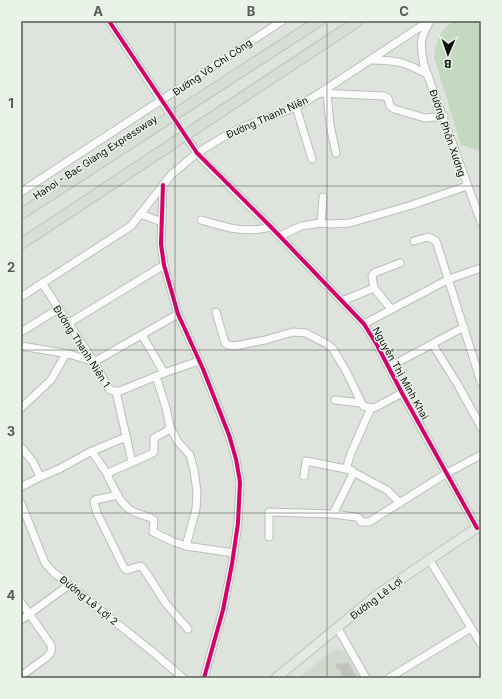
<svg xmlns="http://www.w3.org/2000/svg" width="502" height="699" viewBox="0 0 502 699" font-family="Inter,sans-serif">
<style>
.built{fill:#cfd9cd}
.green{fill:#c4d9bf}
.building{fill:#c1c1c0}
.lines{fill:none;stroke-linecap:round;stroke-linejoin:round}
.minor-tunnel{stroke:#bec3be;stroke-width:7;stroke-dasharray:7 3.5;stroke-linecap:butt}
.minor-casing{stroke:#bbbfba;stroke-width:9}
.major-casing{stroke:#bec0be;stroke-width:11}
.highway-casing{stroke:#bec0be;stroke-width:12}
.minor{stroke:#fafbfa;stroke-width:7}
.major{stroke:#e4eae3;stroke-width:9}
.highway{stroke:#d6dfd4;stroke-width:10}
.cycleway-casing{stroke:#eaf3e8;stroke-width:6}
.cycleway{stroke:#d6006c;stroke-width:4}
.grid{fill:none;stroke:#565954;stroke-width:1;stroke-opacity:0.55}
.labels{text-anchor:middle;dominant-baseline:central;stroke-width:3;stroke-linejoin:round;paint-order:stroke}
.street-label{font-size:10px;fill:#0c0e0b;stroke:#eaf3e8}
.neatline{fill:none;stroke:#565954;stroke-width:1.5}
.grid-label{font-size:13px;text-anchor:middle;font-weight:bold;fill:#565954}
</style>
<rect width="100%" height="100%" fill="#dee3dd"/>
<!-- built -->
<path class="built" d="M335,649L345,652L360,678H298Z"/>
<!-- green -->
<path class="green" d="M454,21H481V151L461,145L434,57C437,40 439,31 454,21Z"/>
<!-- building -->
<path class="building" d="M348,662L357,678H344L339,669L336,668V664L338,663L344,664Z"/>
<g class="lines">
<!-- minor-tunnel -->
<path class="minor-tunnel" d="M170,113L187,139"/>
<!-- minor casing -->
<g class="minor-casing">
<g id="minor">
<path d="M109,21L169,112"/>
<path d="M430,21C419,40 420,45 424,65L481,222"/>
<path d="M371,60C396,60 406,62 428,75"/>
<path d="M320,93L384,96L388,98L390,106L394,109L425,118L444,116"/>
<path d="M327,94L330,125L336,153"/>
<path d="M296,107L312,159"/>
<path d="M187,139L203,160L271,227L364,324L377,345L402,393L477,528"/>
<path d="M163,185L161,244L164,265L178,314L203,369L229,435L236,459L240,482L238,523L232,564L223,610L204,678"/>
<path d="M21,192L282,21"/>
<path d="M140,214L162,222"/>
<path d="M201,220C224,227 246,234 271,227"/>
<path d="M321,223L323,197"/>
<path d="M280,236L301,226L321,223L331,224L350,223L367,218L412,205L467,186"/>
<path d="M414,241L428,237L436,241L481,382"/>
<path d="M42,283L94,362L109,389L113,391H120L164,373L199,361"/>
<path d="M21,297L131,226L171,175L197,153L225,136L240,128L296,107L320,93L429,21"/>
<path d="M342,301L374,288"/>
<path d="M391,309L374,288L372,276L374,273L400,263"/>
<path d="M216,312L225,343L228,345L235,346L265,340L293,332L306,333L327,344L333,349L346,371L363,406L371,408L376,407L402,393"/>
<path d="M69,323L164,265"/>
<path d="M364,324L449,279L481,268"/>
<path d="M21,332L58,309"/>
<path d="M142,335L164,373"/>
<path d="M433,345L458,385L481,427"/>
<path d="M21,346L69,354L94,362L178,314"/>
<path d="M389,367L464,327"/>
<path d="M156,376L166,408L170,427L167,431L154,438V452L151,454L110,472L108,477C116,491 120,506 136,513C142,515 148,516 154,520L153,532L174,542L186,546L234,553"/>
<path d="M116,392L132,462"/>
<path d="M335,400L361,403"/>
<path d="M21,408L51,380L66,354"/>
<path d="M170,427L178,442L190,455L194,470L197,492L196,509L186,546"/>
<path d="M21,447L33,462L40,477L21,487"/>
<path d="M90,452L126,437"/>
<path d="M353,472L387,490L400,503"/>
<path d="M304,476L306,461L346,469"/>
<path d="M40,477L59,469L90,452L93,453L108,475"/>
<path d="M118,495L95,500L94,502L97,513L124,568L127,570L140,566L143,568L167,605L188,629"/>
<path d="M21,503L45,563L53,572L154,653L183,678"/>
<path d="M333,514L351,478L353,472L351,470L346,469L351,453L371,408"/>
<path d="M269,537V512L333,514L356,517L359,518L361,522H369L447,473L481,455"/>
<path d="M429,559L481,644"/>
<path d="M21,602L51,645C52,651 51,653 47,657L21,676"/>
<path d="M21,620L69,585"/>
<path d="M337,627L366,678"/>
<path d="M389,678L471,628"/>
</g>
</g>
<!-- major casing -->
<g class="major-casing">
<path id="major" d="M276,678L377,595L481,525"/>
</g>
<!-- highway casing -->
<g class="highway-casing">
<g id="highway">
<path d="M21,214L319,21"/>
<path d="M21,244L358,21"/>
</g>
</g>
<!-- minor -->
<use href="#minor" class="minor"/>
<!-- major -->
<use href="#major" class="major"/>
<!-- highway -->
<use href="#highway" class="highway"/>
<!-- cycleway casing -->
<g class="cycleway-casing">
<g id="cycleway">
<path d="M109,21L197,153L271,227L364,324L377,345L402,393L477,528"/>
<path d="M163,185L161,244L164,265L178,314L203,369L229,435L236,459L240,482L238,523L232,564L223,610L204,678"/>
</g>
</g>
<!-- cycleway -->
<use href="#cycleway" class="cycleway"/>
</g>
<!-- grid -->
<path class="grid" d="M175,21V678M327,21V678M21,186H481M21,350H481M21,513H481"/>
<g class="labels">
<!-- street labels -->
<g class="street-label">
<text transform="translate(212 67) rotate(-34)">Đường Võ Chí Công</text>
<text transform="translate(267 117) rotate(-24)">Đường Thanh Niên</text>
<text transform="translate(448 133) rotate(71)">Đường Phồn Xương</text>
<text transform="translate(95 157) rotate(-33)">Hanoi - Bac Giang Expressway</text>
<text transform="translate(82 346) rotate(57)">Đường Thanh Niên 1</text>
<text transform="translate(401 373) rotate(61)">Nguyễn Thị Minh Khai</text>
<text transform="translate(376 598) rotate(-37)">Đường Lê Lợi</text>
<text transform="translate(89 600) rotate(39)">Đường Lê Lợi 2</text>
</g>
</g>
<!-- border -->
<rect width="502" height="699" fill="none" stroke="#eaf3e8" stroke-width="44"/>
<!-- north arrow -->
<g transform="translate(448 54) rotate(182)" stroke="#eaf3e8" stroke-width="3" paint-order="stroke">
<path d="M0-3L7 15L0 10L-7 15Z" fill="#0c0e0b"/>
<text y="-6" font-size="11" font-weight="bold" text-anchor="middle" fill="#0c0e0b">B</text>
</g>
<rect x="22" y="22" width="458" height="655" class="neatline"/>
<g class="grid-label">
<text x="98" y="16">A</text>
<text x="251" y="16">B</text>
<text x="404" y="16">C</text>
<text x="11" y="108">1</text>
<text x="11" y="272">2</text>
<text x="11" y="436">3</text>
<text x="11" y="600">4</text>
</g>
</svg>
